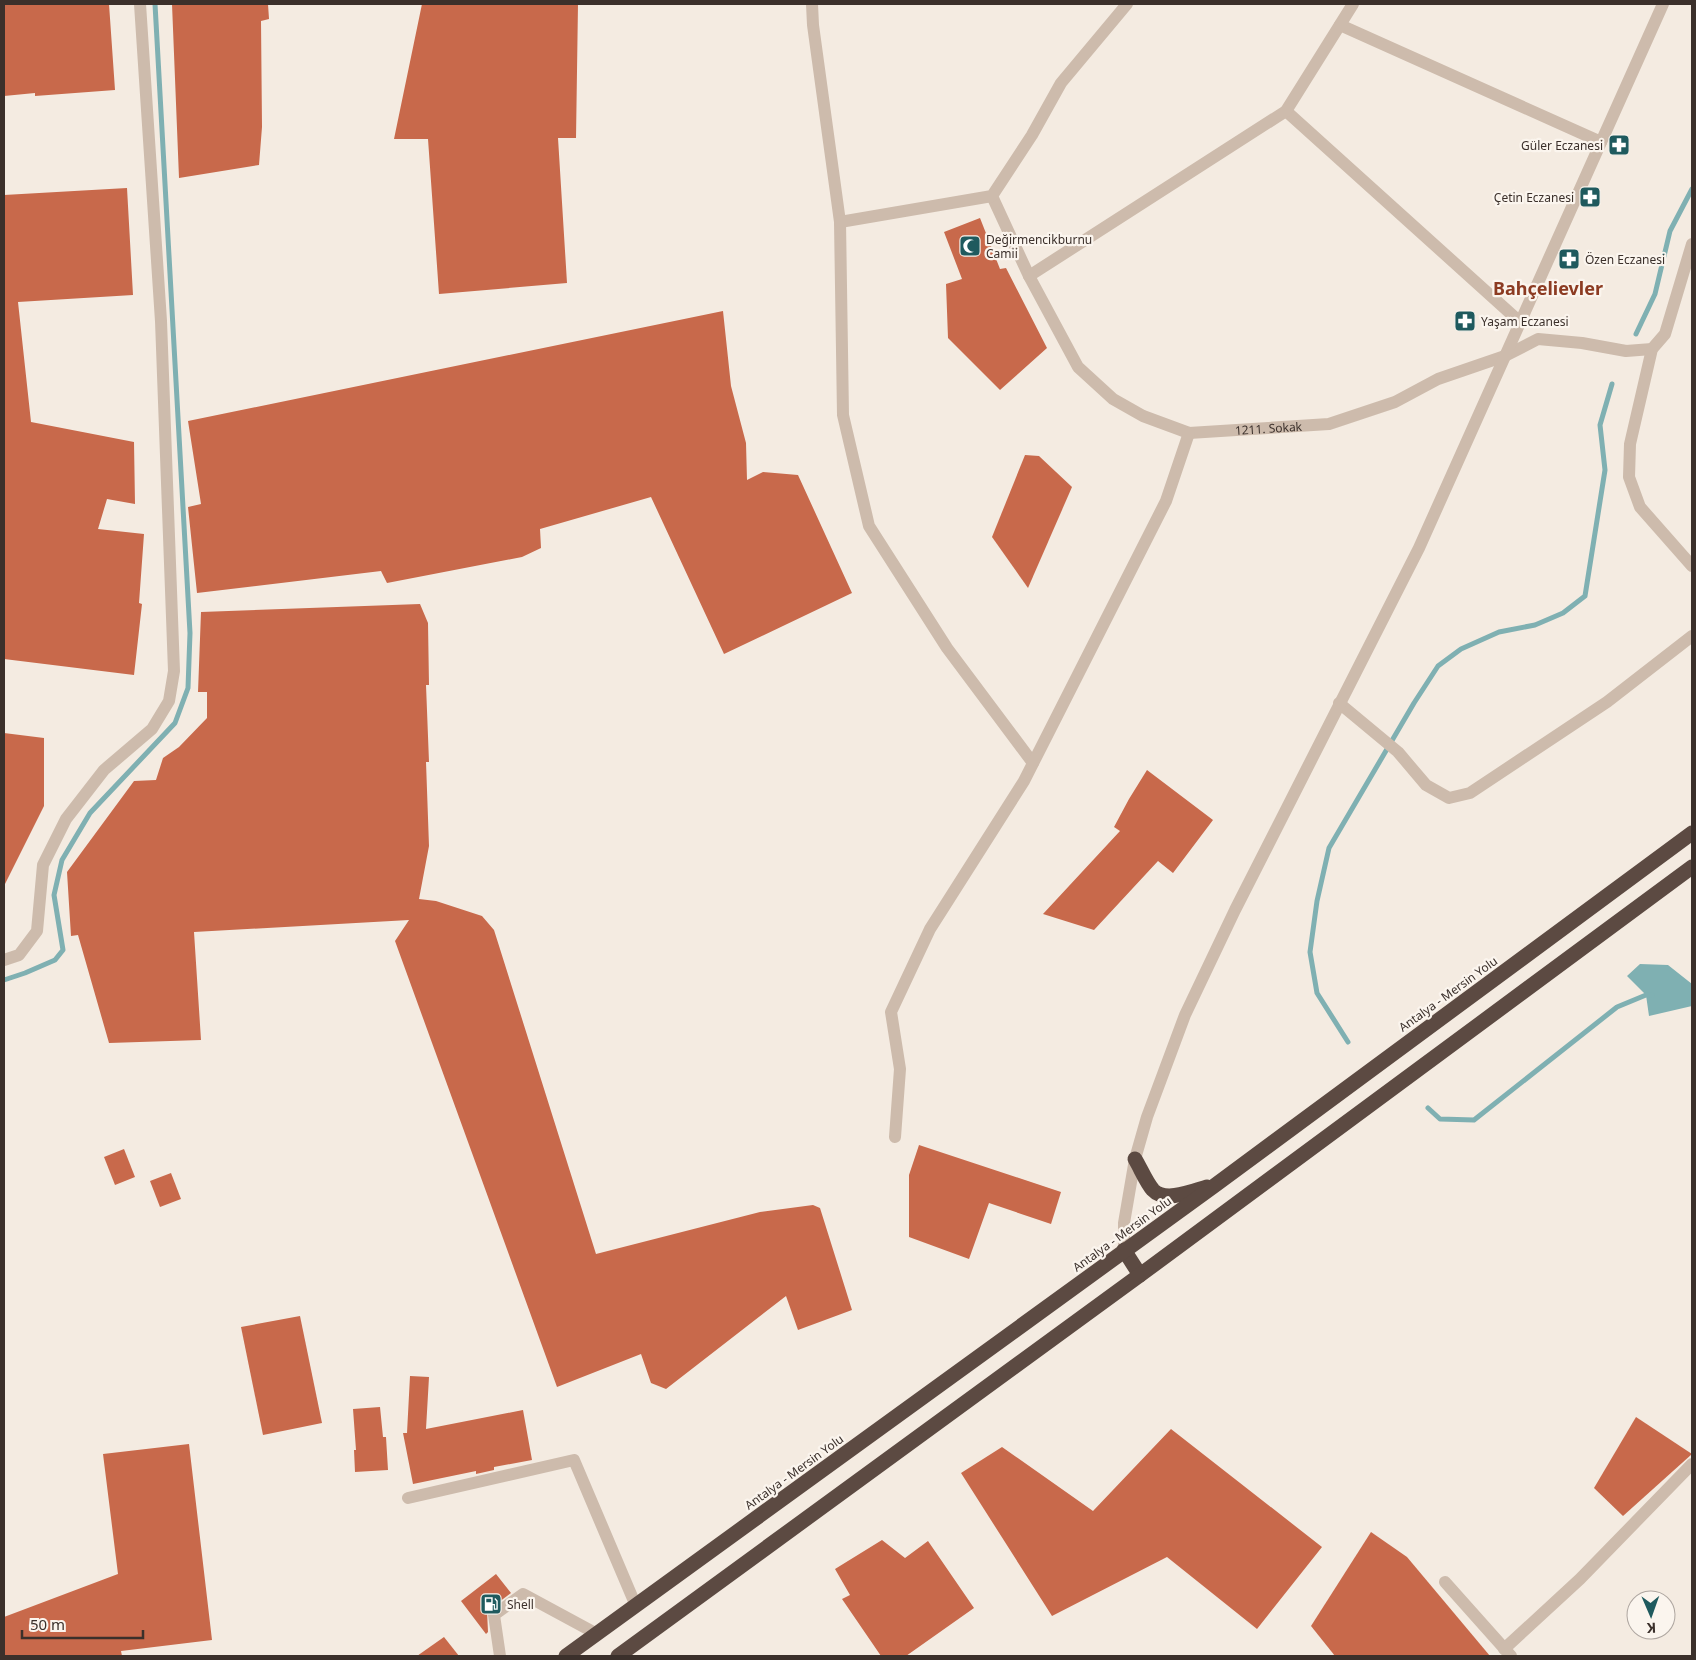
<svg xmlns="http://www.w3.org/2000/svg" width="1696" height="1660" viewBox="0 0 1696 1660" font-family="'Noto Sans',sans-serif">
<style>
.water{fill:#7fb0b2}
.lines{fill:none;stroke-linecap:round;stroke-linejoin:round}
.stream{stroke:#7fb0b2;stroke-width:5}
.building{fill:#c8694b}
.minor{stroke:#cdbbac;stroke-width:12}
.highway{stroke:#5c4a42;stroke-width:15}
.labels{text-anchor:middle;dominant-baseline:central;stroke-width:4.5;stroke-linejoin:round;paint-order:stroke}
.poi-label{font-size:12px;fill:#3b302b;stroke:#fbf5ee;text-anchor:start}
.street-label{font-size:12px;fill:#3b302b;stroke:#fbf5ee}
.district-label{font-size:18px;font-weight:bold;fill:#8c3b22;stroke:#fbf5ee}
</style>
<rect width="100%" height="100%" fill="#f4ebe1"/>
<!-- water -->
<path class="water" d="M1640,964L1668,965L1692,984V1006L1649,1016L1646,995L1627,976Z"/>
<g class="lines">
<!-- stream -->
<g class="stream">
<path d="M1636,334L1655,294L1670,231L1692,189"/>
<path d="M4,980L25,973L55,960L63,950L54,895L62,860L90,813L175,723L188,688L190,633L155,4"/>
<path d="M1348,1042L1317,993L1310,952L1317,901L1329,848L1414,703L1438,666L1461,649L1499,632L1535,625L1563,613L1585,596L1605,470L1600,425L1612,384"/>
<path d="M1428,1108L1440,1119L1474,1120L1617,1007L1646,995H1652"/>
</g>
</g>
<!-- building -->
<g class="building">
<path d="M4,4H109L115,90L35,96V93L4,96Z"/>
<path d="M172,4H268L269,19L261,21L262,127L259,165L179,178Z"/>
<path d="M422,4H578L576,138H558L567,283L439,294L428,139H394Z"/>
<path d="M127,188L133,295L18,302L31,422L134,442L135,504L107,499L98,529L144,534L139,603L142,604L134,675L4,659V195Z"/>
<path d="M980,218L1000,269L1006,268L1047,348L1000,390L948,338L946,284L962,279L944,232Z"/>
<path d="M723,311L731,386L746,443L747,480L763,472L798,475L852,593L724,654L651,497L540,529L541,548L522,557L387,583L381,571L197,593L188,507L201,504L188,421Z"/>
<path d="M1025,455L1039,456L1072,487L1028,588L992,537Z"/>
<path d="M420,604L428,623L429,685H426L429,762H426L429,846L419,899L436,901L482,916L494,930L596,1254L760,1212L813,1205L820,1208L852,1310L798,1330L786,1296L666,1389L651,1383L641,1354L557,1387L395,941L409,920L194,932L201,1040L109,1043L78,935L71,936L67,872L134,781L156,780L163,758L179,747L207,718V692H198L201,612Z"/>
<path d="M4,733L44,738V806L4,886Z"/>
<path d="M1147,770L1213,820L1173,873L1158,861L1094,930L1043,914L1120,831L1114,827L1129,799Z"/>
<path d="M919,1145L1061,1192L1051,1224L989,1203L969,1259L909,1237V1175Z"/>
<path d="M124,1149L135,1177L115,1185L104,1157Z"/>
<path d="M171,1173L181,1199L160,1207L150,1181Z"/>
<path d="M300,1316L322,1423L263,1435L241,1327Z"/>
<path d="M410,1376L429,1377L426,1429L523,1410L532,1460L494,1467V1470L476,1474V1471L413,1484L403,1433H407Z"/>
<path d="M380,1407L383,1437H386L388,1470L355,1472L354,1450H356L353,1409Z"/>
<path d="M1636,1417L1692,1454L1623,1516L1594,1488Z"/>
<path d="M1171,1429L1322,1547L1257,1629L1167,1557L1052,1616L961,1473L1002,1447L1093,1511Z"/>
<path d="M189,1444L212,1640L121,1651L122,1656H4V1617L118,1574L103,1454Z"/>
<path d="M1371,1532L1407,1557L1490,1656H1335L1311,1626Z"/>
<path d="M882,1540L905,1558L928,1541L974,1608L906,1656H881L842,1599L850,1595L835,1569Z"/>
<path d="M496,1574L511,1593L487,1611L488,1632L486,1634L461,1601Z"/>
<path d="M444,1637L459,1656H417Z"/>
</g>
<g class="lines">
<!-- minor -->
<g class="minor">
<path d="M812,4L813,25L840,222L843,415L869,526L947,648L1033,763"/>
<path d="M1340,25L1601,142"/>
<path d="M1286,111L1520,322"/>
<path id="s1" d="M992,196L1029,276L1078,367L1113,399L1143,416L1189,433L1329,424L1395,402L1438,379L1505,356L1538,339L1582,343L1626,351L1652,349"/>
<path d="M840,222L992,196L1032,135L1061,83L1127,4"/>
<path d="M1692,244L1665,334L1652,349L1630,444L1629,477L1640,507L1692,566"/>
<path d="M1029,276L1286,111L1353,4"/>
<path d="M1339,703L1398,752L1426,785L1449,798L1470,793L1607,702L1692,636"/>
<path d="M4,960L19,955L37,931L43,865L66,819L104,770L152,729L169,701L174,671L161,321L140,4"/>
<path d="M895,1137L900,1069L891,1012L930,929L1024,781L1166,501L1189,433"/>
<path d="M1124,1250V1223L1135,1159L1147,1117L1185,1015L1235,910L1419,548L1663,4"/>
<path d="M408,1498L574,1460L636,1606"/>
<path d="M1445,1582L1511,1656"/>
<path d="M1504,1649L1580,1579L1692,1464"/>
<path d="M500,1656L494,1615L523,1594L597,1634"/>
</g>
<!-- highway -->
<g class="highway">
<path d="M1135,1159C1141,1169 1146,1182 1153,1190C1165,1203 1193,1191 1207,1187"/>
<path d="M1124,1250L1140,1275"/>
<path d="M566,1656L1214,1186L1692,833"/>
<path d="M618,1656L1140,1275L1692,867"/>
</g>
</g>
<!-- icons -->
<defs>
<g id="pharmacy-square" transform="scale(1.125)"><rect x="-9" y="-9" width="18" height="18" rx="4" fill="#1f5a5e" stroke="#fbf5ee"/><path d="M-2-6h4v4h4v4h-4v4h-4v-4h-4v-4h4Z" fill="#fff"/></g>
<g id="mosque-square" transform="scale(1.125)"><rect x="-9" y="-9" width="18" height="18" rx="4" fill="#1f5a5e" stroke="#fbf5ee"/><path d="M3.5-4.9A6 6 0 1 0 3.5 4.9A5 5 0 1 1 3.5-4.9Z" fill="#fff"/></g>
<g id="fuel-square" transform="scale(1.125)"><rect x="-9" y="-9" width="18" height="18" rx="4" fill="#1f5a5e" stroke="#fbf5ee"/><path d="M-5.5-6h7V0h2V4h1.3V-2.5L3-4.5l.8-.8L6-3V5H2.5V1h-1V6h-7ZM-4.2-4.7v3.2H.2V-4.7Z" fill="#fff"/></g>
</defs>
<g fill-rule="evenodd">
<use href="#pharmacy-square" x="1619" y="145"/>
<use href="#pharmacy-square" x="1590" y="197"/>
<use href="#mosque-square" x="970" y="246"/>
<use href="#pharmacy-square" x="1569" y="259"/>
<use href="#pharmacy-square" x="1465" y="321"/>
<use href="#fuel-square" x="491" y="1604"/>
</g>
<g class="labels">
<!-- poi labels -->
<g class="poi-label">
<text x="1603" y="145" text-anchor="end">Güler Eczanesi</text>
<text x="1574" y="197" text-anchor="end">Çetin Eczanesi</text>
<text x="986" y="239">Değirmencikburnu<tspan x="986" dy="14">Camii</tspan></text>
<text x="1585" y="259">Özen Eczanesi</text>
<text x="1481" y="321">Yaşam Eczanesi</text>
<text x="507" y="1604">Shell</text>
</g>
<!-- street labels -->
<g class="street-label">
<text stroke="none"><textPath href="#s1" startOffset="402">1211. Sokak</textPath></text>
<text transform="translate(1448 994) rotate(-36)">Antalya - Mersin Yolu</text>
<text transform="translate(1122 1234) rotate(-36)">Antalya - Mersin Yolu</text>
<text transform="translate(794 1472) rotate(-36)">Antalya - Mersin Yolu</text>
</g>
<!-- district labels -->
<g class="district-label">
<text x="1548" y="288">Bahçelievler</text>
</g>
</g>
<!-- border -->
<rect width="1696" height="1660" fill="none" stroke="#3b302b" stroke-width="10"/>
<!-- north arrow -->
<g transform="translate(1651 1615) rotate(178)"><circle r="24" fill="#fbf5ee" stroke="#aea6a0"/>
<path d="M0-4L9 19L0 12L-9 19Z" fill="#1f5a5e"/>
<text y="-8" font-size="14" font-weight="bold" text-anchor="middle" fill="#3b302b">K</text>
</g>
<!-- scale -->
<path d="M22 1630v8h121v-8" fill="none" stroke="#3b302b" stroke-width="2.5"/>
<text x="30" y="1630" font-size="15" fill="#3b302b" stroke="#fbf5ee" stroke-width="4" paint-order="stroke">50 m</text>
</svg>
